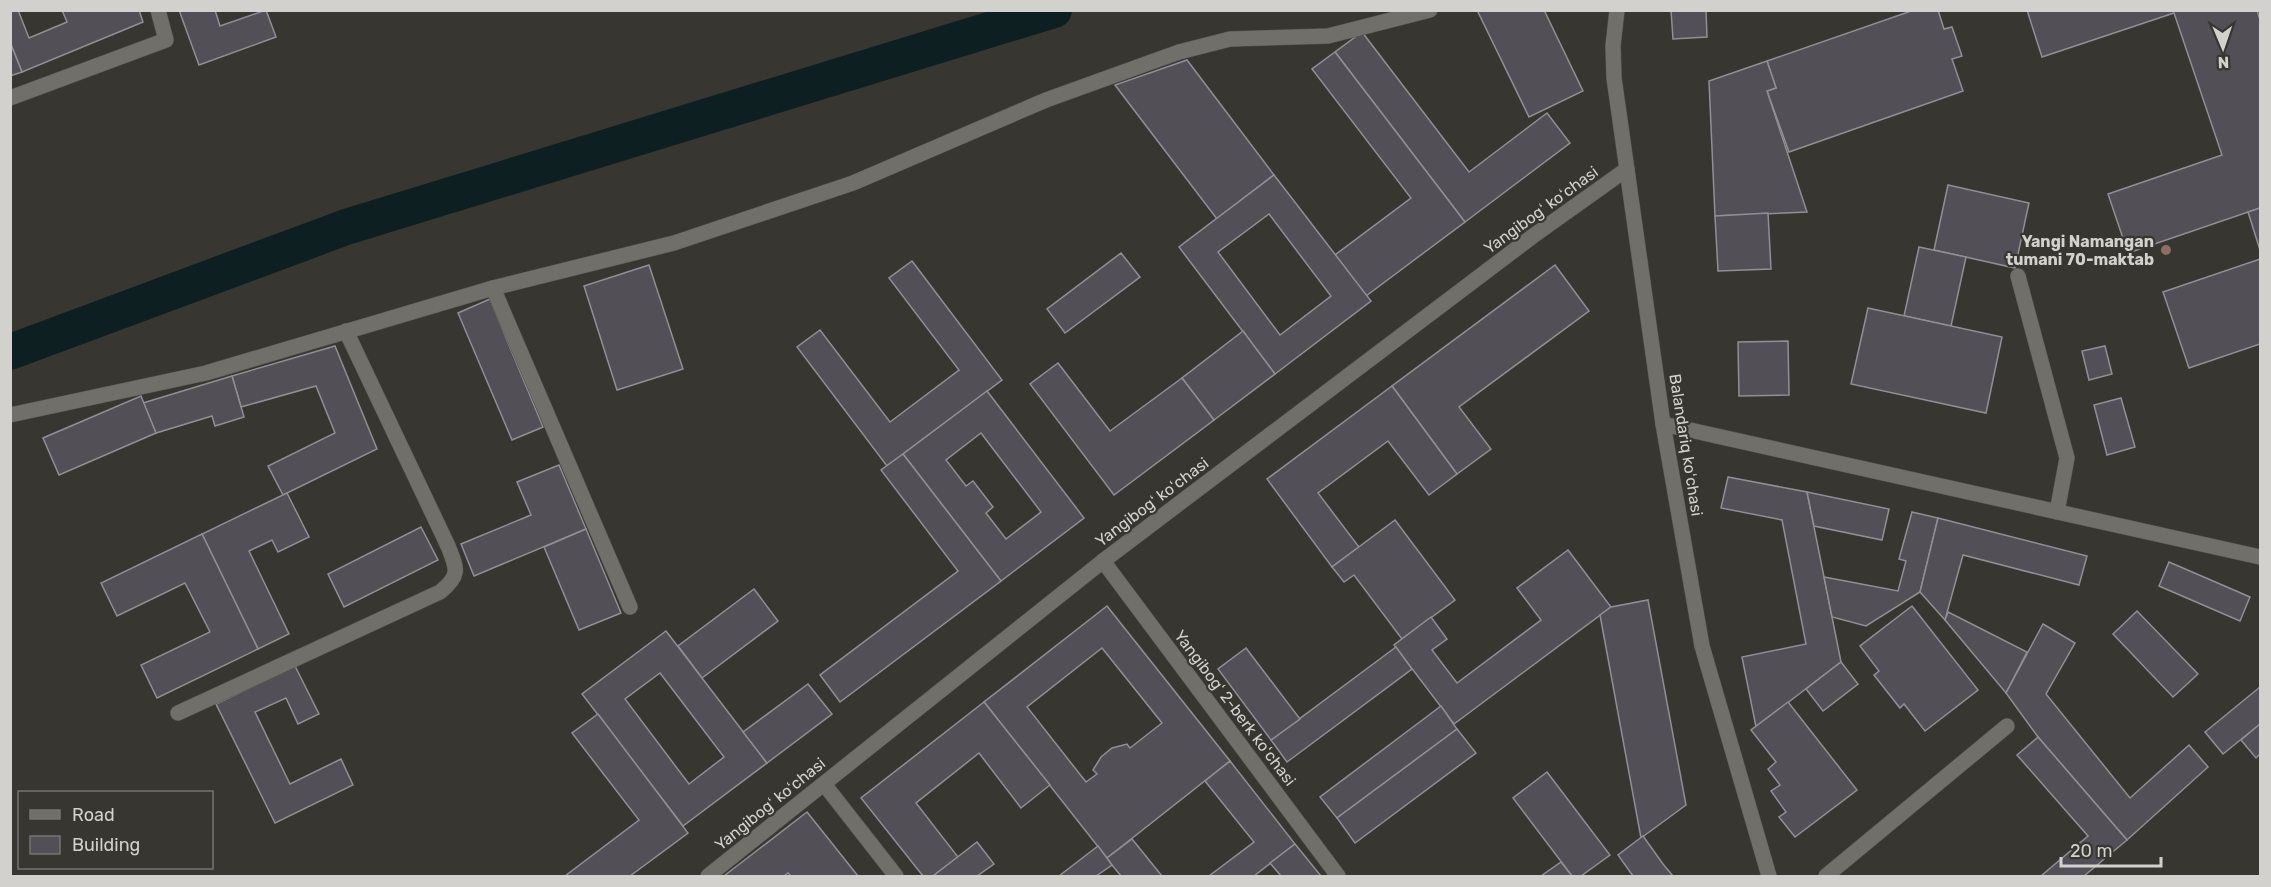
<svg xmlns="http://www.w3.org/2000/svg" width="2271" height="887" viewBox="0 0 2271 887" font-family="Rubik,sans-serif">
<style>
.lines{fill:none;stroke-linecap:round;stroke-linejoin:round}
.canal{stroke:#0e1f22;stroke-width:36}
.building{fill:#525056;stroke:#918f96;stroke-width:1.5;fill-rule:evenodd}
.minor-casing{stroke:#55544f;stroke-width:16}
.minor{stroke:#716f69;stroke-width:15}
.education-dot{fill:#8d6e63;stroke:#383631;stroke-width:2}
.labels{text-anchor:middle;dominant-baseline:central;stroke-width:4.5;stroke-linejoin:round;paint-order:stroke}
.street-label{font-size:16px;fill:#d2d1ce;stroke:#383631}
.poi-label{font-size:16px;font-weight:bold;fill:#d2d1ce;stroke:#383631;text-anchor:end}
</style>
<rect width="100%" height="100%" fill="#383631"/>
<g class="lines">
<!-- canal -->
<path class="canal" d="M10,352L346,227L1054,10"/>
</g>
<!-- building -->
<g class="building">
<path d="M10,10H18L29,38L67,22L62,10H139L143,22L22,72L10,42Z"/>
<path d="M179,10H215L220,26L266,10L276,37L199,65Z"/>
<path d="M1477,10H1544L1583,91L1529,117Z"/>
<path d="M1671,10H1706L1707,37L1673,39Z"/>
<path d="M1914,10H1938L1944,29L1952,27L1962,56L1952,59L1963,91L1789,152L1767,91L1776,88L1767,61Z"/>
<path d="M2027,10H2257L2260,20V208L2128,253L2108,194L2222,155L2174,13L2042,57Z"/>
<path d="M1362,32L1469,172L1547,113L1570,143L1465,222L1335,52Z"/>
<path d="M10,42L22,72L10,76Z"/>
<path d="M1335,52L1465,222L1366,296L1335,255L1411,198L1312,69Z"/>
<path d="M1187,60L1274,175L1217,219L1115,85Z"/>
<path d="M1767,61L1776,88L1767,91L1807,212L1715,216L1709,81Z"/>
<path d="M1274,175L1371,301L1275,374L1179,247ZM1269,214L1331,296L1280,335L1218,252Z"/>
<path d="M1948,185L2029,203L2015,268L1934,250Z"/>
<path d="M2260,208V250L2248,212Z"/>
<path d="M1768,213L1771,269L1718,271L1715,216Z"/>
<path d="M1919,247L1966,257L1951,326L1904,316Z"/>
<path d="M1121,253L1140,277L1065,333L1047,309Z"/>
<path d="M2260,259V344L2189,368L2163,292Z"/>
<path d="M912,261L1002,380L887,466L797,347L820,330L890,422L959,370L889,278Z"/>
<path d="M649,265L683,369L617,390L584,286Z"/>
<path d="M1555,265L1589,311L1459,407L1491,449L1457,474L1392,386Z"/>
<path d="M490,299L543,427L512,440L458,313Z"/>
<path d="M1868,308L2002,337L1986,413L1851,384Z"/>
<path d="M1243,331L1275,374L1214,420L1182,378Z"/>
<path d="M1788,341L1789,395L1739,396L1738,342Z"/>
<path d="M335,346L377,449L283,495L268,466L335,433L316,386L241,407L232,376Z"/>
<path d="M2105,346L2112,374L2089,380L2082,351Z"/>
<path d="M1058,363L1110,431L1182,378L1214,420L1114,495L1030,384Z"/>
<path d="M232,376L244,417L215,426L212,416L156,433L143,403Z"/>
<path d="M1392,386L1457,474L1429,495L1388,441L1318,493L1359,547L1332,567L1267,479Z"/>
<path d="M987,391L1084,518L1001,581L903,454ZM981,433L1041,512L1006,539L986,513L993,507L973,481L966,486L946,460Z"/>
<path d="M141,396L156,433L59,475L43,438Z"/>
<path d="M2121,398L2135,447L2107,455L2094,405Z"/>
<path d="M903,454L1001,581L840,702L820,675L958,571L881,470Z"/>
<path d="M559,465L586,529L474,576L461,544L531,515L517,482Z"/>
<path d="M1728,477L1807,492L1841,662L1756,727L1742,657L1806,644L1782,520L1721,508Z"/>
<path d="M1807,492L1889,509L1882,540L1814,526Z"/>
<path d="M287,493L309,537L278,552L272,540L249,551L289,634L258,649L202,534Z"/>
<path d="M1912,512L1938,518L1920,592L1866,626L1832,617L1824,577L1898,591L1906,561L1899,559Z"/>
<path d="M1938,518L2087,556L2079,585L1963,555L1945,620L1920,592Z"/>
<path d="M1395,520L1455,600L1402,639L1354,575L1344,582L1332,567Z"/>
<path d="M421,527L438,560L344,607L328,574Z"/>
<path d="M586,529L621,613L579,630L544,547Z"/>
<path d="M202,534L258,649L157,698L141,665L210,632L185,583L117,616L101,583Z"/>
<path d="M1568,550L1611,607L1454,724L1394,645L1431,617L1447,639L1432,650L1457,683L1541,620L1517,588Z"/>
<path d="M2169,562L2250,597L2240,621L2159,586Z"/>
<path d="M754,589L778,621L702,678L678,646Z"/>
<path d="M1648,600L1686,805L1641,838L1600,615L1611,607Z"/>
<path d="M1107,606L1230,761L1107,858L984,702ZM1102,648L1162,723L1130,748L1127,744L1112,748L1101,757L1093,770L1097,774L1086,782L1027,707Z"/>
<path d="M1912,606L1978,690L1925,731L1904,704L1900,708L1874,675L1879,671L1860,646Z"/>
<path d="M2137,611L2198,674L2173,697L2113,634Z"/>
<path d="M1948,612L2027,652L2006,693L1945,620Z"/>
<path d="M2043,624L2075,643L2046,694L2130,798L2189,745L2208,767L2127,840L2038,737L2006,693Z"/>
<path d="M666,631L767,763L683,826L582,694ZM660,673L724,757L689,784L625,699Z"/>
<path d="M1396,647L1412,669L1287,762L1271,740Z"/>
<path d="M1246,648L1300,719L1271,740L1218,669Z"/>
<path d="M1841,662L1858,684L1823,711L1806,689Z"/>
<path d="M295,666L319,714L298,724L286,698L255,712L290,784L341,759L353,785L275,823L216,704Z"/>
<path d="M808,684L832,714L767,763L743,732Z"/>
<path d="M2260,687V724L2223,754L2205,732Z"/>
<path d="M984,702L1050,785L1021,808L979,753L916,803L958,857L933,876H923L861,798Z"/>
<path d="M1788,702L1857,790L1795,837L1779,817L1786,812L1771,791L1780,785L1768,769L1776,762L1751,730Z"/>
<path d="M1441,706L1457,729L1337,818L1320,797Z"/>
<path d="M598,714L688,833L630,876H565L639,820L572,733Z"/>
<path d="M2260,724V754L2256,758L2241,740Z"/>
<path d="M1457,729L1476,753L1355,843L1337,818Z"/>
<path d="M2038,737L2127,840L2084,876H2041L2088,836L2017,755Z"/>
<path d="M1230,761L1295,844L1254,876H1209L1254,842L1205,781Z"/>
<path d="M1547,772L1610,855L1581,876H1572L1513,798Z"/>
<path d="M807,812L858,876H791L788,873L784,876H724Z"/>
<path d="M1643,836L1663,864L1673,876H1633L1618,855Z"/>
<path d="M1132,839L1162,876H1121L1112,865L1107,858Z"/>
<path d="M977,842L994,864L977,876H933Z"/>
<path d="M1295,844L1321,876H1281L1270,863Z"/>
<path d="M1098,846L1112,865L1096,876H1059Z"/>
<path d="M1561,862L1572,876H1541Z"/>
</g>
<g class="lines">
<!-- minor casing -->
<g class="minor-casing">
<g id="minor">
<path d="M1617,10L1613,46L1614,78L1663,424L1702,646L1769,876"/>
<path d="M10,98L166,40L158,10"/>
<path d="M2018,276L2067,458L2057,512"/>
<path d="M493,288L630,607"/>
<path d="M10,415L206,373L493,288L674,243L853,183L1046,100L1179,52L1230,39L1328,36L1430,10"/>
<path d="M1663,424L2260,557"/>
<path d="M1103,561L1338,876"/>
<path d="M178,713L440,592C461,575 457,569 448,546L346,331"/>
<path d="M824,784L896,876"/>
<path d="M708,876L1103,561L1533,236L1627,169"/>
<path d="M1826,876L2007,726"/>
</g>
</g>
<!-- minor -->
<use href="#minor" class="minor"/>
</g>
<!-- markers -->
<circle class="education-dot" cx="2166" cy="250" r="6"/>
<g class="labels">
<!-- street labels -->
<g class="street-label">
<text transform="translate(1541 210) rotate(-36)">Yangibogʻ koʻchasi</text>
<text transform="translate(1686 445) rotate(81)">Balandariq koʻchasi</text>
<text transform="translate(1152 502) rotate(-37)">Yangibogʻ koʻchasi</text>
<text transform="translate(1235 708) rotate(53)">Yangibogʻ 2-berk koʻchasi</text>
<text transform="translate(770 804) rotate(-39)">Yangibogʻ koʻchasi</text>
</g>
<!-- poi labels -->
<g class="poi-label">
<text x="2154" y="241">Yangi Namangan<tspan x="2154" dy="18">tumani 70-maktab</tspan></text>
</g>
</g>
<!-- border -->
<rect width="2271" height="887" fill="none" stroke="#d2d1ce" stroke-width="24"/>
<!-- legend -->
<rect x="18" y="791" width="195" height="78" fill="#383631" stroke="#767470" stroke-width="1.5"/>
<rect x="30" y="810" width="30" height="9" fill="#716f69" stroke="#767470" stroke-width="1.5"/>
<text x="72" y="821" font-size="18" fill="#d2d1ce">Road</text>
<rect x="30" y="836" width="30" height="18" fill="#525056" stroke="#767470" stroke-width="1.5"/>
<text x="72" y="851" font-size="18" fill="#d2d1ce">Building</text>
<!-- north arrow -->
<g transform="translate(2223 48) rotate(178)" stroke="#383631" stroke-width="4.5" paint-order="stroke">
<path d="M0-4.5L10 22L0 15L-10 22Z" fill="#d2d1ce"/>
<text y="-9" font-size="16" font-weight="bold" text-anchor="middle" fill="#d2d1ce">N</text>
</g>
<!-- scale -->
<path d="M2061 857v9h100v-9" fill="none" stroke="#d2d1ce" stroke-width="3"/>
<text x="2070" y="857" font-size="18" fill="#d2d1ce" stroke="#383631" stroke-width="4.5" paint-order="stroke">20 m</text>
</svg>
